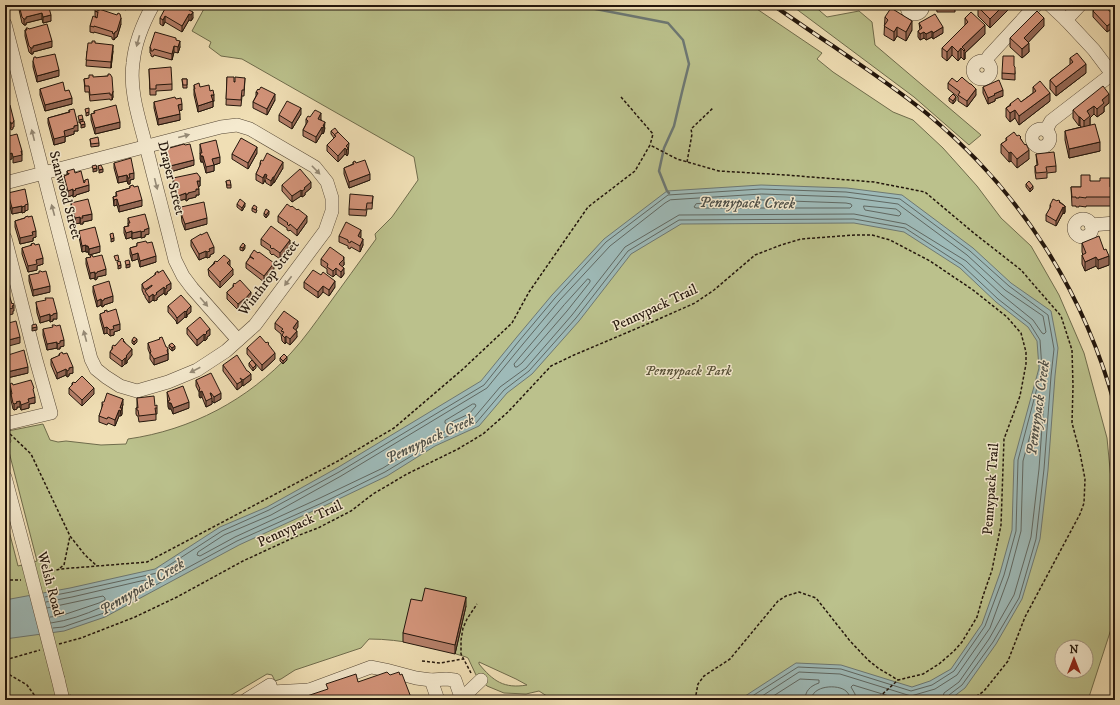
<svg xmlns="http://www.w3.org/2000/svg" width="1120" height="705" viewBox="0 0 1120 705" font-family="'IM FELL DW Pica',serif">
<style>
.green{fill:#bbc18c;stroke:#6f6c4c;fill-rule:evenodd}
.water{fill:#9ebab8;stroke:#6d7873}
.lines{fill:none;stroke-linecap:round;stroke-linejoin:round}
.shore{stroke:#606862;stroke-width:1}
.stream{stroke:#6d7873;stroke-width:2.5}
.minor-casing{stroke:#564836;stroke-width:14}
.path{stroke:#23160c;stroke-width:1.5;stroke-dasharray:3 2;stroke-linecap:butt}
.minor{stroke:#f5eacf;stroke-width:13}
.rail-casing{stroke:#23160c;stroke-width:4}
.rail{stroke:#f5eacf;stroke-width:2.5;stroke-dasharray:8;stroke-linecap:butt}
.minor-bridge-casing{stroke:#564836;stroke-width:14;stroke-linecap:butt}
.minor-bridge{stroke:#f5eacf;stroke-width:13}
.wall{fill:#b57f69;stroke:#23160c}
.shaded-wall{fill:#946855;stroke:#23160c}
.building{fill:#d3947a;stroke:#23160c}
.oneway{fill:#968b77}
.labels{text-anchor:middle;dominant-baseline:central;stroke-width:3;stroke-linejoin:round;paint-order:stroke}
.street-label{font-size:14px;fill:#23160c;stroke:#f5eacf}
.park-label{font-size:14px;font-style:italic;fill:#585239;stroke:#f5eacf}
.water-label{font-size:15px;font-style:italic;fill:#4e4f48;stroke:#f5eacf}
</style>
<rect width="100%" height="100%" fill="#f0dfb5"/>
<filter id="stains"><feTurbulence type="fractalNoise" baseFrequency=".005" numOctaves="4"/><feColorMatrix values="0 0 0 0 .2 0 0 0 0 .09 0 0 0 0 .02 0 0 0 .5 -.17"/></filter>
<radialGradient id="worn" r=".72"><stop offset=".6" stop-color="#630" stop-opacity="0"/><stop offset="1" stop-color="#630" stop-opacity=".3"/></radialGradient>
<!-- green -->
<g class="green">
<path d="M206,5H751L822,53L817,59L833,72L893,112L913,120L943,148L977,186L1001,218L1031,246L1059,295L1084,353L1107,438L1115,521L1114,620L1088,700H553L539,691L526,694L504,693L487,686L476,675L468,658L466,657C434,647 402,639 369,639L361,648L295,670L281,679L275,681L272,675L267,674L223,700H73L71,695L52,699V700H5V515L18,566L37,561L7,444L10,443L11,441L8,431L43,424L50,440L58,442L66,441L101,445L126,444L128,439C191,430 248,400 291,353C304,339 315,323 326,308C343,285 359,262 376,239L375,234L392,217L418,180L414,157L242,59L221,56L209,47L211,42L192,31ZM1062,647H1086V671H1062ZM479,662L516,679L527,685C504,689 493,681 479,664Z"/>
<path d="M791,5H813L827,17L859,11L872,22L875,45L981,135L969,145L914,97Z"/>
</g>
<!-- water -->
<path class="water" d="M761,185L847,188L902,195L973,248L1011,283L1051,311L1058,348L1055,376L1048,470L1040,539L1022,599L996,644L965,688L949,700H850L830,696L811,700H739L796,663L841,665L912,687L930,681L951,669L982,624L1000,573L1012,530L1014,460L1039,368L1037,341L1028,327L996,302L960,268L904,232L854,223L681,224L631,254L579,321L532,374L507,393L479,426L435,446L387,476L324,506L239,545L105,617L64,631L5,639V600L70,588L155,569L220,527L267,507L337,468L481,381L516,338L552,295L604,239L667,191Z"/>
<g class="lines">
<!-- shore -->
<g class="shore">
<path d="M762,194L846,197L898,204L967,255L1005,290L1043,316L1046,332L1044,334L1042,333L1033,320L1002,295L966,261L906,224L854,214L679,215L625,247L572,315L526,368L500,387L473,419L431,438L383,468L320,498L235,537L200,556L197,555L198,552L224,535L271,515L341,476L487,388L523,344L559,301L610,246L665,203L670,200Z"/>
<path d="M762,200L846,203L851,204L852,206L850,208H696L694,207L696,204Z"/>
<path d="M864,206L896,209L900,212L901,214L899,216L865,210L864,208Z"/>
<path d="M588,279L590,280V282L567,311L522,363L517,367H515L514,364L564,305Z"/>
<path d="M473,404H475L476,406L469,414L447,424L445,423V421Z"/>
<path d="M45,597L71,592L157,573L222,531L269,510L339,472L484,385L519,341L555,298L606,242L668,195L761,189L846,192L900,199L970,251L1009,286L1048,315L1054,349L1051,376L1044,469L1036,539L1019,598L993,642L962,685L949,695L947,700"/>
<path d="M46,602L72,597L145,580L148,582L147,584C116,600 86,618 51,623"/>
<path d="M47,608L103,596L105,598V600L99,603L60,616L50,617"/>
<path d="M53,628L63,627L104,613L237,541L322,503L385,472L433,443L476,423L504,390L529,371L576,318L628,251L679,220L854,219L905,228L962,265L998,299L1030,324L1040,340L1042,369L1018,460L1016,531L1004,575L985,626L954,671L932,685L911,691L841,669L798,667L746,700"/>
<path d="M756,700L799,672L840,674L911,696L935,689L957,675L990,628L1009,576L1021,531L1023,461L1040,399L1043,397L1044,399L1039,469L1031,537L1014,595L989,639L959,682L944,693L942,700"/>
<path d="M767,700L800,679L819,680V683C810,686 805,691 805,700"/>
<path d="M811,700C812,685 838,684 846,691C849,694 850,696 850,700"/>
<path d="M856,700L855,694L851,687L853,685L902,700"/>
</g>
<!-- stream -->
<path class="stream" d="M575,5L668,23L683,40L689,64L682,92L674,126L664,148L659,171L667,191L669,193"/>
<!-- minor casing -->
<g class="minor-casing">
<g id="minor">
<path d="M153,5C143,23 135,42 133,63C129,92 140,121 147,150C156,186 166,223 175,260L183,276L192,288L238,340"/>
<path d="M906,5L908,11L914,14C919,14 923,11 923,5"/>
<path d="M1050,5L1066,20L1094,50L1115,78"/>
<path d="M1066,20L1080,5"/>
<path d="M5,24L91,359L96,369L106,377L120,386L137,391L168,382L197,370L226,351L255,325L325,231L332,211V198L327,182L315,167L250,129L237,125L221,127L5,183"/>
<circle cx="982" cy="70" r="9"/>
<path d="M986,62L989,56L1036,5"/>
<circle cx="1041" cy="138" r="9"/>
<path d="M1046,130L1051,121L1112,74"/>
<circle cx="1083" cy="228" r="9"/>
<path d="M1091,225L1115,223"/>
<path d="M5,238L36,360L51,413L5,424"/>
<path d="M5,477L28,563"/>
<path d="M58,679L63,700"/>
<path d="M431,680L438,700"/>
<path d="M309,690L371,667L386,670L416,678L431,680L446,679L455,680L462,700"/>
<path d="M272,692L309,690L290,700"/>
<path d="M461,699L481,680"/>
<path d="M246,700L270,685L273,695"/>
</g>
</g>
<!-- path -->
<g class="path">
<path d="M621,97L653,134L650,145"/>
<path d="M687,162L692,134L691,129L713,108"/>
<path d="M10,434L31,454L70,536L85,555L97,566"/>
<path d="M60,568L64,565L70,536"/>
<path d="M42,574L60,569L147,562L338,461L394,428L463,369L512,323L529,292L588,207L635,171L650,145L677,159L719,171L786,175L874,182L925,192L975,234L1021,270L1061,316L1072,350L1073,386L1072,423L1080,453L1085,479L1084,503L1080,514L1025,617L1008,661L984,691L971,700"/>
<path d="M5,580H21"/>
<path d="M59,644L81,638L135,617L177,597L243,561L297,536L318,528L351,511L373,494L407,474L458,449L483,434L508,412L551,366L574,355L652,322L695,303L714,290L755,255L781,245L801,239L855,235H872L890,240L930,261L973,290L1007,317L1021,333L1026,352V364L1020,396L1004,439L1001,525L992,570L983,596L977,617L962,642L954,651L939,664L923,674L898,680L876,700"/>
<path d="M5,660L40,650"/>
<path d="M422,661L440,663L463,659"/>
<path d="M5,672L27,685L38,700"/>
<path d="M471,673L461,654V640L463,628L467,619L477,604"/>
<path d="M695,700L698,684L704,676L730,659L778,601L786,596L799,592L816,598L850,641L868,660L878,668L898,680"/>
</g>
<!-- minor -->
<use href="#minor" class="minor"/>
<!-- rail casing -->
<g class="rail-casing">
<g id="rail">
<path d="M773,5C793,19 813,33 833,46C866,69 900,91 931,117C1021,193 1084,292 1115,406"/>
<path d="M1115,700V699"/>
</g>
</g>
<!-- rail -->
<use href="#rail" class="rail"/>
<!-- minor-bridge casing -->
<g class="minor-bridge-casing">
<path id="minor-bridge" d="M28,563L58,679"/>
</g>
<!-- minor-bridge -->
<use href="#minor-bridge" class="minor-bridge"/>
</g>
<!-- wall -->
<g class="wall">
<path d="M18,5H42L43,9L51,21L43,23L42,19L26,23V25H24L22,23Z"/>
<path d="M116,5H128L126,10Z"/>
<path d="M936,5H955V12H937Z"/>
<path d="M991,5L990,28L978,16V7L990,6Z"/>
<path d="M1107,5H1115V7L1114,6L1111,9Z"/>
<path d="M1093,6L1115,16V46L1114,45V32L1111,29L1107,32L1093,17Z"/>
<path d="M95,11L121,24L117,37L115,38L114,40L112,39V37L94,32V33L90,32V26L97,18L95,16Z"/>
<path d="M190,11L193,18L191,21L189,20L182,32L165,22L163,26L160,24V18Z"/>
<path d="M885,17L912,30L906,41L897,36L894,41L884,35Z"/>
<path d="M965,18L985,34L965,53V59L964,60L961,57L958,61L952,55L947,61L942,57V48L965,25Z"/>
<path d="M919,23L943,33L933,39L932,37L926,40L924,38L920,40L918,37V31L920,30Z"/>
<path d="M1044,26L1028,42L1029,52L1022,58L1010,47V38Z"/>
<path d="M29,29L52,47L33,52V54H31L29,52L25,36V30Z"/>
<path d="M176,40L180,47L178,53L174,52L172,60L154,55L153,57L151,56V54L150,53V47Z"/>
<path d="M95,43L113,51L111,68L86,66L87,51Z"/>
<path d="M36,58L59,76L37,82L33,67V61Z"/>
<path d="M1070,58L1086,73L1056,96L1050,89V80L1070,65Z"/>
<path d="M1014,66L1015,73V80L1002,79V73Z"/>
<path d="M149,69L172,84V90L156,91V95H150Z"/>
<path d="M108,76L113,97L112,100H110V99L90,101L89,92H85L84,79Z"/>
<path d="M227,77L234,82L245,78L244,96H242L241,106L226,105Z"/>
<path d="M182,79H187V88H183Z"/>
<path d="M964,79L976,95L967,107L958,101V97L948,89V83L957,82Z"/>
<path d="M194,85L210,91L214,101H213V107L198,112L194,95Z"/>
<path d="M983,87L1003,96L995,99V101L988,104L983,93Z"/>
<path d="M1033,87L1050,101L1019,125L1015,118L1010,122L1006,117V108L1010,105V104L1021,102L1033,93Z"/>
<path d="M40,89L65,91L72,104L45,111L40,95Z"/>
<path d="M256,92L275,100L267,115L253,108V102L256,96Z"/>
<path d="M949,98L956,100L953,104L949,101Z"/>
<path d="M176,99L182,110L179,111L180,120L158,125L154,108V102Z"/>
<path d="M1109,103L1104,107V112L1097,117L1094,114L1090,118V125L1100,151L1069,158L1065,140V131L1081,127L1080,125L1079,126L1073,118V110Z"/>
<path d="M5,106L14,121V127H13V129L11,130Z"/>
<path d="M69,110L78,131H74V134L65,137V142L54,145L48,123V118L69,112Z"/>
<path d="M94,111L120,128L95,134L91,120V114H94Z"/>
<path d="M301,114L292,129L279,121V115Z"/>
<path d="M310,117L321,119V120L325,128L324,132L323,134L322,133L316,143L303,136V130L306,124V119Z"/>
<path d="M331,131L349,149L348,150V154L347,156L345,154L338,162L327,151V145L334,138L331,134Z"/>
<path d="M1017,136L1021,139L1029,159L1017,168L1011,161L1009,162L1001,153V144L1006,141V138Z"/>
<path d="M90,139L99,143V146L91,147Z"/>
<path d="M200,144L220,163L214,165V171L206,173L203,162H201L200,159Z"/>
<path d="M166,149L194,165L170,172L166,155Z"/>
<path d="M257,153L248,169L232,159V154Z"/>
<path d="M1036,154L1056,166V172L1047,173V178L1036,179L1035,172V166L1037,165Z"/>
<path d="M353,162L356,163L370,180L349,188L344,174V168L353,164Z"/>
<path d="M114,163L134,179L130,180V184H128L127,181L118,183L114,168Z"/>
<path d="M260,163L283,168L274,183H273L271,186L266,183L265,180L263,184L256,180V174L260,166Z"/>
<path d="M67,171L75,173L84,183L85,182V180L89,191L76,195V196L73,197V195L68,197L64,182V176L67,175Z"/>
<path d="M200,177V186L198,187L199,195H196V197L188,199V200L186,201V199L178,201L173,184V178Z"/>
<path d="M226,181L231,185V188H227Z"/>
<path d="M1090,181L1110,187H1115V206H1086V207L1079,206V207H1076V206H1072L1071,187H1081Z"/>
<path d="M1026,184L1033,189L1030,192L1026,187Z"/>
<path d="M282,185L311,188L305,193V195L302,197L301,196L292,202L282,191Z"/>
<path d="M130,186L142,206L119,212L117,205L114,206L113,197L116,196V192L130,188Z"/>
<path d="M8,193L28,204V210L25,211V212L22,213V212L12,214L8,199Z"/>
<path d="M373,196L372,209H367L366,216L349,215V209Z"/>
<path d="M1060,202L1065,206V212L1064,214L1063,213L1056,226L1046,221V215L1050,209V205Z"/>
<path d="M71,203L92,220L83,222V224H80V223L75,224L71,209Z"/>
<path d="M237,204L245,206L242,211L237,207Z"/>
<path d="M181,207L207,224L185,230L182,222L181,213Z"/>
<path d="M252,208L257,210L256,213L252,211Z"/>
<path d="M264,213L269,214L266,218L264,216Z"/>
<path d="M278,216L307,222L297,236L290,230L289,231L287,230V228L278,222Z"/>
<path d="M28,217L36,237L33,238V241L20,244L15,227V221Z"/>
<path d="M128,218L149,234L145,235V237L141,238V237L132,239V237L126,239L124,233V227L128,226Z"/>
<path d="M1113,227H1115V253H1112Z"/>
<path d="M79,231L100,252L89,255L88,252H86V251L82,252L79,237Z"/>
<path d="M339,236H361L360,238L363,245L360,252L351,247L350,249L348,248V246L339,242Z"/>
<path d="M261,239L290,246L280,259L273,254L272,255L270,253V251L261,245Z"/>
<path d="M191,240L214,253L210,255V257L207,258L206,257L199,260L191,246Z"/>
<path d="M137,243H147L156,262L140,267L138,259L132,261L130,254V248L137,246Z"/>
<path d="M1082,243L1109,265L1098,269L1096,266L1085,271L1082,264V255H1083L1082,252Z"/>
<path d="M31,244L35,245L43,264L37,266V270L28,272L22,254V248L31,246Z"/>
<path d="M240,247L245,248L243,251L240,250Z"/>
<path d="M258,253L274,269L264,282L246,268V263L250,257V256Z"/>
<path d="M93,257L106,275L97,277V279L95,280V278L90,279L86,264V258Z"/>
<path d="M321,259L344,262V265L342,266L344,274L341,278L336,274L333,277L327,273V269L321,265Z"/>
<path d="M214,262H217L230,266L233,275L220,288L209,276L208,269L214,263Z"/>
<path d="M155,273L171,289L167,292V294L165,295L164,293L157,298V300L154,301L153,300L149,303L145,297V295H144L142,290V284L155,275Z"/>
<path d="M29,275L50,292L33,296L29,281Z"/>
<path d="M304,282L335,287L329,296L323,292L318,298L304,288Z"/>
<path d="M235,284L251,298L245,305L244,304L238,310L227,299V292L233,287V285Z"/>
<path d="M93,286L113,302L104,305V306L102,307L101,305L97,307L93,292Z"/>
<path d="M36,302L57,319H53V321L50,322V320L40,323L37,313Z"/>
<path d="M168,306L191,312L187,315V317L186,318L185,317L177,324L176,321L168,312Z"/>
<path d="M107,312L120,330L114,332V335L110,336L107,333L104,334L100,319V314Z"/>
<path d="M275,323L298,327L295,330L297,337L290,345L286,342L285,344L282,341L281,334L275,329Z"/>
<path d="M187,328L210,335L207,337V339L205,341L204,340L197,346L187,334Z"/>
<path d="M43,329L64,346L60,347V349H57V348L47,350L43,335Z"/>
<path d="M132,340L137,342L134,345L132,343Z"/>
<path d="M124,341L132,355L127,361V363L126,364H125L122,367L110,358V352L112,349V347Z"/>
<path d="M148,343L168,353V360L154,365L150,359V354L148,349Z"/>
<path d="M169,345L175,349L172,351L169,348Z"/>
<path d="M247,348L275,359L262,371L247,354Z"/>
<path d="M59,354H63L73,373L69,374V376L67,377L66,375L57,379L51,365V359L59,356Z"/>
<path d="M5,356L28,373L7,378L5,373Z"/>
<path d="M280,358L287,360L283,364L280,361Z"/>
<path d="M249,363L256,368L253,371L249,366Z"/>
<path d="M223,365L247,371L251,380L243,386L242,385V386L237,390L223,371Z"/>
<path d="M196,380L221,399L214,403L212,401V404L206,407L202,397L200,398L199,396V392L196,386Z"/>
<path d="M72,383H75L94,394L82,406L69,394V388L72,386Z"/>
<path d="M10,384L34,394L35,403L29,404V408L21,410L20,407H17V409L14,410L13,409L11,400Z"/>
<path d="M167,392L189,408L173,414L171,409H169L168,407Z"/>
<path d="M137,398L155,406L157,408V414H156V420L139,422L138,416H137L136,414V408H137Z"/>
<path d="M104,402L123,404L122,409V414L121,416H119L115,426L108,423L107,425L99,422V416L102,409V404Z"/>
<path d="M422,601L466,606L455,654L403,642V633Z"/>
</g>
<!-- shaded-wall -->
<g class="shaded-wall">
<path d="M126,5H128L126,10Z"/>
<path d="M1004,5H1013L990,28V19Z"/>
<path d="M1111,5H1114V6L1111,9Z"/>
<path d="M193,12V18L191,21V15Z"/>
<path d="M42,13V19L26,23V25H24V19L26,17Z"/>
<path d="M189,14V20L182,32V26Z"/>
<path d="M51,15V21L43,23V17Z"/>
<path d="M165,16V22L163,26V20Z"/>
<path d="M121,18V24L117,37L115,38L114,40V34Z"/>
<path d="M1044,18V26L1024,47V38Z"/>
<path d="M912,21V30L906,41V32Z"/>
<path d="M1111,23V29L1107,32V26Z"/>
<path d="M985,25V34L965,53V59L964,60V51L962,47Z"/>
<path d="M897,27V36L894,41V32Z"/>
<path d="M943,27V33L933,39V33Z"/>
<path d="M932,31V37L926,40V34Z"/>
<path d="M924,32V38L920,40V34Z"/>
<path d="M52,41V47L33,52V54H31V48L33,46Z"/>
<path d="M180,41V47L178,53V47Z"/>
<path d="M1029,43V52L1022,58V49Z"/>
<path d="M113,45V51L111,68V62Z"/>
<path d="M174,46V52L172,60V54Z"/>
<path d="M952,46V55L947,61V52Z"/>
<path d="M961,48V57L958,61V52Z"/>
<path d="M1086,64V73L1056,96V87Z"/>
<path d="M59,70V76L37,82V76Z"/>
<path d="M976,89V95L967,107V101Z"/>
<path d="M1003,90V96L995,99V101L988,104V98L994,94Z"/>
<path d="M113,91V97L112,100V95Z"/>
<path d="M7,92V104H5V93Z"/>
<path d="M1050,93V101L1019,125V116Z"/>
<path d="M275,94V100L267,115V109Z"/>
<path d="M1109,94V103L1104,107V112L1097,117V109L1102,100Z"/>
<rect x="211" y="95" width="3" height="6"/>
<path d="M956,97V100L953,104V101Z"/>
<path d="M72,98V104L45,111V105Z"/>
<path d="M213,101V107L198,112V106Z"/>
<path d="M182,104V110L178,111V105Z"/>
<path d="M1094,106V114L1090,118V125L1084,130V121L1087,111Z"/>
<path d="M301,108V114L292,129V123Z"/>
<path d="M1015,110V118L1010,122V113Z"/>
<path d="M89,112V115L86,116V113Z"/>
<path d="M321,113V119L318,125V119Z"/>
<path d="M180,114V120L158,125V119Z"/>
<path d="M1079,117H1080V125L1079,126Z"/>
<path d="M83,119V122L79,123V120Z"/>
<path d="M11,122V128L5,130V124Z"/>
<path d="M120,122V128L95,134V128Z"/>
<path d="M325,122L324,132L323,134V126Z"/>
<path d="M85,124V127L81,128V125Z"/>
<path d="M78,125V131H74V134L65,137V142L54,145V139L64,131L74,126Z"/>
<path d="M322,127V133L316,143V137Z"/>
<path d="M1100,142V151L1069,158V149Z"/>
<path d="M349,143L348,154L347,156L346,146Z"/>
<path d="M257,147V153L248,169V163Z"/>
<path d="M345,148V154L338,162V156Z"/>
<path d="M1029,150V159L1017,168V159Z"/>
<path d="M22,151V161L13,163V157Z"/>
<path d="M1011,152V161L1009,162V153Z"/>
<path d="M12,153V159L5,161V156Z"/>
<rect x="201" y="156" width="2" height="6"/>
<path d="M220,157V163L214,165V171L206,173V167L212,159Z"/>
<path d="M194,160V165L170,172V166Z"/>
<path d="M283,162V168L274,183V177Z"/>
<path d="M97,168V171L93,172V169Z"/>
<path d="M103,169V172L99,173V170Z"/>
<path d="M134,173V179L130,180V184H128V178L129,174Z"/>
<path d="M265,174V180L263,184V178Z"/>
<path d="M370,174V180L349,188V182Z"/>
<path d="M127,175V181L118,183V177Z"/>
<path d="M273,177V183L271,186V181Z"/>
<path d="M197,181H200V186L197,187Z"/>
<path d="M311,182V188L305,193V195L302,197V191L304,188Z"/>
<path d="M89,185V191L76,195V196L73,197V191L75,189Z"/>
<path d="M1033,186V189L1030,192V189Z"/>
<path d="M73,189V195L68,197V191Z"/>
<path d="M196,189H199V195H196V197L188,199V200L186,201V195L188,193Z"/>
<path d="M301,190V196L292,202V196Z"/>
<path d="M186,193V199L178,201V196Z"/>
<path d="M117,199V205L114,206V200Z"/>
<path d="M142,200V206L119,212V206Z"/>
<path d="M245,203V206L242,211V208Z"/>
<path d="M22,206V212L12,214V208Z"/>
<path d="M25,206V212L22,213V207Z"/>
<path d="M1065,206V212L1064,214V208Z"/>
<path d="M1063,207V213L1056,226V221Z"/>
<path d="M269,211V214L266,218V215Z"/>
<path d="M92,214V220L83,222V224H80V218L82,216Z"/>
<path d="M307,216V222L297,236V230Z"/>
<path d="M80,217V223L75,224V218Z"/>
<path d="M207,218V224L185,230V224Z"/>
<path d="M149,228V234L145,235V237L141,238V232L144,230Z"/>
<path d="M361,230V236L358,242V236Z"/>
<path d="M36,231V237L33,238V241L20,244V238L32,232Z"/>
<path d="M132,231V237L126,239V233Z"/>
<path d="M141,231V237L132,239V233Z"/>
<path d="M114,238V241L111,242V239Z"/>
<path d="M363,239V245L360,252V246Z"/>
<path d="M290,240V246L280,259V253Z"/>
<path d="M86,245V251L82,252V246Z"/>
<path d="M245,245V248L243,251V248Z"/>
<rect x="86" y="246" width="2" height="6"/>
<path d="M100,246V252L89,255V249Z"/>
<path d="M214,247V253L210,255V257L207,258V252L209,249Z"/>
<path d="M206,251V257L199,260V254Z"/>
<path d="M138,253V259L132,261V255Z"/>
<path d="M156,256V262L140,267V261Z"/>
<path d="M1109,256V265L1098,269V260Z"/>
<path d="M344,257V265L339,270V264Z"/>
<path d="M1096,257V266L1085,271V262Z"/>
<path d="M43,258V264L37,266V270L28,272V266L36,260Z"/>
<path d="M230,260V266L227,263Z"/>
<path d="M274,263V269L264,282V276Z"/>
<path d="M130,264V267L126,268V265Z"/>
<path d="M121,265V268L118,269V266Z"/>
<path d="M336,268V274L333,277V271Z"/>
<path d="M344,268V274L341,278V272Z"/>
<path d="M106,269V275L97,277V279L95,280V274L97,272Z"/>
<path d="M233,269V275L220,288V282Z"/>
<path d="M95,272V278L90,279V273Z"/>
<path d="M335,281V287L329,296V290Z"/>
<path d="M171,283V289L167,292V294L165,295V289L166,286Z"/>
<path d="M50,286V292L33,296V290Z"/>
<path d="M323,286V292L318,298V292Z"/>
<path d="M164,287V293L157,298V300L154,301V296L156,293Z"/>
<path d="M251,292V298L245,305V299Z"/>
<path d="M153,294V300L149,303V297Z"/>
<path d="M113,296V302L104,305V306L102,307V301L104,299Z"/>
<path d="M101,299V305L97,307V301Z"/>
<path d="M244,299V304L238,310V304Z"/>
<path d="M14,305V311H13V314L5,316V310Z"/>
<path d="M191,306V312L187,315V317L186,318L187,310Z"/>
<path d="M185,311V317L177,324V318Z"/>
<path d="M57,313V319H53V321L50,322V316L53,314Z"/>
<path d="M50,314V320L40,323V317Z"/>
<rect x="5" y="319" width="2" height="3"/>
<path d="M298,321V327L293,334V328Z"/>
<path d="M120,324V330L114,332V335L110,336V330L113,326Z"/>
<path d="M37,327V330L32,331V328Z"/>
<path d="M107,327V333L104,334V328Z"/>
<path d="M210,329V335L207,337V339L205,341V335L206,332Z"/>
<path d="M297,331V337L290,345V339Z"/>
<path d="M204,334V340L197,346V340Z"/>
<path d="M286,336V342L285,344V338Z"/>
<path d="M20,337V343L5,347V341Z"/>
<path d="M137,339V342L134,345V342Z"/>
<path d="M64,340V346L60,347V349H57V344L60,341Z"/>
<path d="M57,342V348L47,350V344Z"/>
<path d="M175,346V349L172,351V348Z"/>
<path d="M132,349V355L127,361V363L126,364V356Z"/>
<path d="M168,349V360L154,365V359Z"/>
<path d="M275,353V359L262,371V365Z"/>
<path d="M287,357V360L283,364V361Z"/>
<path d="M125,358V364L122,367V361Z"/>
<path d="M256,365V368L253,371V368Z"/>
<path d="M28,367V373L7,378V372Z"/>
<path d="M73,367V373L69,374V376L67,377V371L69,368Z"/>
<path d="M66,369V375L57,379V373Z"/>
<path d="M251,374V380L243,386V380Z"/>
<path d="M242,381V386L237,390V384Z"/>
<path d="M94,388V394L82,406V400Z"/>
<path d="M202,391V397L200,398V392Z"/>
<path d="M210,393H211V398H212V404L206,407V401Z"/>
<path d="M221,393V399L214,403V397Z"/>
<path d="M35,397V403L29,404V408L21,410V405L28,399Z"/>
<path d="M123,399V404L122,409V414L121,416L120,408Z"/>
<path d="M20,401V407H17V409L14,410V404L16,402Z"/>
<path d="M189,402V408L173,414V408Z"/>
<rect x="169" y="403" width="2" height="6"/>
<path d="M119,410V416L115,426V420Z"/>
<path d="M466,597V606L455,654V645Z"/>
</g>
<!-- building -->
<g class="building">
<path d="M19,5H42L43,9L49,8L51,15L43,17L42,13L26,17V19H24L22,17Z"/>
<path d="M167,5H180L187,9L188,7L190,9L189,10L193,12L191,15L189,14L182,26L165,16L163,20L160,18Z"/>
<rect x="937" y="5" width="18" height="1"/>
<path d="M980,5H989L990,6L991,5H1004L990,19L978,7Z"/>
<path d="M1094,5H1103L1115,16V25L1114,26L1111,23L1107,26L1093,11L1096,8L1093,6Z"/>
<path d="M891,8L912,21L906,32L897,27L894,32L884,26L888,20L885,17Z"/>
<path d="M95,9L99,11V9L117,15L118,13L120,14L121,18L117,31L115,32L114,34L112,33L113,32L94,26V27L90,26L93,16L97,18L98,12L95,11Z"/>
<path d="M1037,11L1044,18L1024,38L1029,43L1022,49L1010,38Z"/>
<path d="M971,12L985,25L962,47L965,50L964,51L961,48L958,52L952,46L947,52L942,48L968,22L965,18Z"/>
<path d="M935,14L943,27L933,33L932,31L926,34L924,32L920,34L918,31L922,28L919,23Z"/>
<path d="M47,24L52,41L33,46V48H31L29,46L25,30H27L26,28H28L29,29Z"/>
<path d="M155,32L176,38V40L180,41L178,47L174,46L172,54L154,49L153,51H151V49L150,47Z"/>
<path d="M92,41H95V43L113,45L111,62L86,60L88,43H92Z"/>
<path d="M1077,53L1086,64L1056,87L1050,80L1073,62L1070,58Z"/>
<path d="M55,54L59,70L37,76L33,61L34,57H36V58Z"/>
<path d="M1003,56H1014V66L1015,67V74L1002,73Z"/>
<path d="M171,67L172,84L156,85V89H150L149,69Z"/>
<path d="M108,74H110L112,77L113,91L112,95H110V93L90,95L89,86H85L84,79L89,78V75H93V77L108,76Z"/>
<path d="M227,77H234V82H235V77L245,78L244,90H242L241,100L226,99Z"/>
<path d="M962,77L964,79L970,84H971L976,89L967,101L958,95L960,92L948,83L952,78L957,82Z"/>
<path d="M182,79H187V85H183Z"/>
<path d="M999,80L1003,90L994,94L995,95L988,98L983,87Z"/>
<path d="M1040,81L1050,93L1019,116L1015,110L1010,113L1006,108L1011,105L1010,104L1018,98L1021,102L1036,91L1033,87Z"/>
<path d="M63,82L65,91L69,90L72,98L45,105L40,89Z"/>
<path d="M199,83L200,87L209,85L210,91L213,90L214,95H211L213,101L198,106L194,89H195L194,85Z"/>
<path d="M5,85L7,90V92L5,93L7,98H5Z"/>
<path d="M1103,86L1109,94L1102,100L1104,103L1097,109L1094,106L1087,111L1090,116L1084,121L1080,117H1079L1073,110Z"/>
<path d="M261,87L275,94L267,109L253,102L258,93L256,92L258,89L259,90Z"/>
<path d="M953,94L956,97L953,101L949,98Z"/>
<path d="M175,97L176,99L181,98L182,104L178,105L180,114L158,119L154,102Z"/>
<path d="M287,101L301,108L292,123L279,115Z"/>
<path d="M10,105L14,121L13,122V123L11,124V122L5,124V106Z"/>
<path d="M116,105L120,122L95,128L91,114L95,113L94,111Z"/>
<path d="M89,108V112L86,113L85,109Z"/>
<path d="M74,109L78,125L74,126V128L64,131L65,136L54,139L48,118L70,112L69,110Z"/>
<path d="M315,110L321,113L318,119L325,122L323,126H324L323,128L322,127L316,137L303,130L308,121L306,119L308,116L310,117Z"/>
<path d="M82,115L83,119L79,120L78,116Z"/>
<path d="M84,121L85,124L81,125L80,122Z"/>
<path d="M1095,124L1100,142L1069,149L1065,131Z"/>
<path d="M335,128L338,132L335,135L331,131Z"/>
<path d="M338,132L349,143L346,146L348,148L347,150L345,148L338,156L327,145L336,136L334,135Z"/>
<path d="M1014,132L1017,136L1019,135L1021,137L1020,138L1025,145L1026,144L1029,150L1017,159L1011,152L1009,153L1001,144L1007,140L1006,138Z"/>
<path d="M17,134L22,151H21L22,155L13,157L12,153L5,156V137Z"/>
<path d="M98,137L99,143L91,144L90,139Z"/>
<path d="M241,138L257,147L248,163L232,154Z"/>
<path d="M216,140L220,157L212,159L214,165L206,167L203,156H201L200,153H202L200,144Z"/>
<path d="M184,144L185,145L190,144L194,160L170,166L166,149Z"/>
<path d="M1054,152L1056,166L1046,167L1047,172L1036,173L1035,166L1038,165L1036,154Z"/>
<path d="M267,153L283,162L274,177H273L271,181L266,178L267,175L265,174L263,178L256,174L261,163H260L261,160L263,161Z"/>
<path d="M131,158L134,173L129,174L130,178H128L127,175L118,177L114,163Z"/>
<path d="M365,160L370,174L349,182L344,168L354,164L353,162L355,161L356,163Z"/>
<path d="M96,165L97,168L93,169L92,166Z"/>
<path d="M101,165L103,169L99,170L98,166Z"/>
<path d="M74,169L75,173L81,171L84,183L85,182V180L88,179L89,185L75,189L76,190L73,191V189L68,191L64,176L69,174V173L68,174L67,171Z"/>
<path d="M300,169L311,182L304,188L305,189L302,191L301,190L292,196L282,185Z"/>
<path d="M197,173L200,177V181H197L199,189H196V191L188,193V194L186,195V193L178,196L173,178Z"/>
<path d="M1081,175H1090V181H1100V178H1110V187H1115V197H1086V198L1079,197V198H1076V197H1072L1071,187H1081Z"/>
<path d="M230,180L231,185H227L226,181Z"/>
<path d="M1029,181L1033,186L1030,189L1026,184Z"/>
<path d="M133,185L134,187L138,186L142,200L119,206L117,199L114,200L113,197L117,196L116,192L130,188V186Z"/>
<path d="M25,189L28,204L25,205V206L22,207V206L12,208L8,193Z"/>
<path d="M350,194L373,196L372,203H367L366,210L349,209Z"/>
<path d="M88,199L92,214L82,216L83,218H80V217L75,218L71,203Z"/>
<path d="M240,199L245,203L242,208L237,204Z"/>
<path d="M1053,199L1057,201L1058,200L1060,201L1059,202L1065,206L1064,208L1063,207L1056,221L1046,215L1051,206L1050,205Z"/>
<path d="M204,202L207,218L185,224L182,216L181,207Z"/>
<path d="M287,204L291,207L292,206L297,210L298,209L307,216L297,230L290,224L289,226L287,224L288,223L278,216Z"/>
<path d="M254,205L257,207L256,210L252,208Z"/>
<path d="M266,209L269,211L266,215L264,213Z"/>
<path d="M145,214L149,228L144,230L145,231L141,232V231L132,233V231L126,233L124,227L129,226L128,223H130L128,218Z"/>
<path d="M28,216V217L32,216L36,231L32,232L33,235L20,238L15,221L25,218V217Z"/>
<path d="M346,222L361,230L358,236L363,239L360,246L351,241L350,243L348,242V240L339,236Z"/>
<path d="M271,226L290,240L280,253L273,248L272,249L270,247L271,246L261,239Z"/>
<path d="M95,227L100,246L89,249L88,246H86V245L82,246L79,231Z"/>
<path d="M1113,227H1115V247H1112Z"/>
<path d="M207,232L214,247L209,249L210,251L207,252L206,251L199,254L191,240L201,234V235Z"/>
<path d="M113,233L114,238L111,239L110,234Z"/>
<path d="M1099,236L1104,250L1106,249L1109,256L1098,260L1096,257L1085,262L1082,255L1086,253L1082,243Z"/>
<path d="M146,241L147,243L152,242L156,256L140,261L138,253L132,255L130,248L137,246V243Z"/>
<path d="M34,243L35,245L39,244L43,258L36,260L37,264L28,266L22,248L32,245L31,244Z"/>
<path d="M243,243L245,245L243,248L240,247Z"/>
<path d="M330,247L344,257L343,258L344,259L339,264L344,268L341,272L336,268L333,271L327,267L328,264L321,259Z"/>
<path d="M254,250L258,253L259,252L274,263L264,276L246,263L250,257L254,259L250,256Z"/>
<path d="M92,255L93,257L102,255L106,269L97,272V273L95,274V272L90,273L86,258L91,257L90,256Z"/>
<path d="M118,255L119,260L116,261L114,256Z"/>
<path d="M224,255L230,260L227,263L233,269L220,282L209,270L208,269L215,263L214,262L216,261L217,262Z"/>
<path d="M129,260L130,264L126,265L125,261Z"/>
<path d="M120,261L121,265L118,266L117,262Z"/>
<path d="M163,270L171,283L166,286L167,288L165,289L164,287L156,293L157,294L154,296L153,294L149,297L145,291L152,286V285L146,289H144L142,284L156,274L155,273L158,271V273Z"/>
<path d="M313,270L321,275L323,272L335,281L329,290L323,286L318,292L304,282Z"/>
<path d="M39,271H41L42,272L46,271L50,286L33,290L29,275L39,273Z"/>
<path d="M240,280L251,292L245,299H244L238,304L227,293V292L234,286L233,285L234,283L235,284Z"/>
<path d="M109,281L113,296L104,299V300L102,301L101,299L97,301L93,286Z"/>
<path d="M8,291L12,304L13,303L14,305L12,306L13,308L5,310V292Z"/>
<path d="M181,295L191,306L187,310V311L186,312L185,311L177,318L176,317V316L168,306Z"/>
<path d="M45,298H53L57,313L53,314V315L50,316V314L40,317L37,307L36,302L46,300Z"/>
<path d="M116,309L120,324L113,326L114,329L110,330L107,327L104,328L100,314L105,312L104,311L107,310V312Z"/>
<path d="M284,311L298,321L293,328L297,331L290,339L286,336L285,338L282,335L284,332L281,331L283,329L275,323Z"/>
<path d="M5,315H6L7,319H5Z"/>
<path d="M200,317L210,329L206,332L207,333L205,335L204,334L197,340L187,328Z"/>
<path d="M16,321L20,337L5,341V324Z"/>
<path d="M36,324L37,327L32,328V325Z"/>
<path d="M52,325H55L56,326L60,325L64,340L60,341V343L57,344V342L47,344L43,329L53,327Z"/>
<path d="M260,336L266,343L267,342L269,343L268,344L275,353L262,365L247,348Z"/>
<path d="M134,337L137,339L134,342L132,340Z"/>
<path d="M162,337L166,347H167L168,349L167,350L168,354L154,359L150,353L151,352L148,343L160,339L159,338Z"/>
<path d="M122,338L124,340L123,341L132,349L126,356L127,357L126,358H125L122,361L110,352L113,348L112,347L113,345L115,346Z"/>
<path d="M172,343L175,346L172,348L169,345Z"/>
<path d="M24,350L28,367L7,372L5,367V356Z"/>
<path d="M62,352L63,354L67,353L73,367L69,368V370L67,371L66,369L57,373L51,359L60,355L59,354Z"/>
<path d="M284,354L287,357L283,361L280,358Z"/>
<path d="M237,355L247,371H248L251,374L243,380L240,378L242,381L237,384L223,365Z"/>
<path d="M252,360L256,365L253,368L249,363Z"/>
<path d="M211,373L221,393L214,397L211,393H210L212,398L206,401L202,391L200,392L199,390L200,389L196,380Z"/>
<path d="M82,376L94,388L82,400L69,388L73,384L72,383L74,382L75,383Z"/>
<path d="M31,380L34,388L33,389L35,397L28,399L29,402L21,405L20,401L16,402L17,403L14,404L13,403L11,394H12L10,384L12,383L13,385Z"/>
<path d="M183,386L189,402L173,408L171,403H169L168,401L170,400L167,392Z"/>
<path d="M107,393L123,399L120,408H122L121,411L119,410L115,420L108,417L107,419L99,416L103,404H102V402H104Z"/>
<path d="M154,396L155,406L157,405V408H155L156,414L139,416L138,410H137L136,408H138L137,398Z"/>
<path d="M425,588L466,597L455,645L403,633L411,599L422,601Z"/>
<path d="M387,672L390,675L399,672L400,675L402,674L412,700H309L307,696L328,689L326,684L356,674L358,682Z"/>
</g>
<!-- one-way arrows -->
<defs><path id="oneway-solid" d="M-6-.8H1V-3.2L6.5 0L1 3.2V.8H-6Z"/></defs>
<g class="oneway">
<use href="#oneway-solid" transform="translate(138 41) rotate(105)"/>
<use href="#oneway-solid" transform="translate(33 135) rotate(-104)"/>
<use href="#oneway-solid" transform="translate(184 136) rotate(-15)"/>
<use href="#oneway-solid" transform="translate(316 170) rotate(46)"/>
<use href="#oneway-solid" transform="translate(156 184) rotate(76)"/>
<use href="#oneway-solid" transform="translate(53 210) rotate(-105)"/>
<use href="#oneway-solid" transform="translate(288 281) rotate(127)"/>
<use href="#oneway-solid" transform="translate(204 302) rotate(49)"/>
<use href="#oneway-solid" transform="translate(85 336) rotate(-105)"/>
<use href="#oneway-solid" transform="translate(195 370) rotate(153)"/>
</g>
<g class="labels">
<!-- street labels -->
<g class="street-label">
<text transform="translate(171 178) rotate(76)">Draper Street</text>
<text transform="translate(65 195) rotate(75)">Stanwood Street</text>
<text transform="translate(269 278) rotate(-53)">Winthrop Street</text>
<text transform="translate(655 308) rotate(-25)">Pennypack Trail</text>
<text transform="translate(991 489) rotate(-86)">Pennypack Trail</text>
<text transform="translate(300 524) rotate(-25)">Pennypack Trail</text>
<text transform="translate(50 584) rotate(75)">Welsh Road</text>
</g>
<!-- park labels -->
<g class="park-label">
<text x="688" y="371">Pennypack Park</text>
</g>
<!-- water labels -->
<g class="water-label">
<text transform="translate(747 203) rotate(1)">Pennypack Creek</text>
<text transform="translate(1038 408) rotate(-82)">Pennypack Creek</text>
<text transform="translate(430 439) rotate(-25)">Pennypack Creek</text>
<text transform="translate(142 587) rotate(-31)">Pennypack Creek</text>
</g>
</g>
<!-- margin -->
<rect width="1120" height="705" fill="none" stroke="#f0dfb5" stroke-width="20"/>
<rect x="6" y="6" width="1108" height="693" fill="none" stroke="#23160c" stroke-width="2"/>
<rect x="10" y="10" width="1100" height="685" fill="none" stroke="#23160c"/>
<!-- north arrow -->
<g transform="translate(1074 659)"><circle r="19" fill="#f5eacf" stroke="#a19581"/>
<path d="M0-3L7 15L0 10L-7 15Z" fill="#8f2418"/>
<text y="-6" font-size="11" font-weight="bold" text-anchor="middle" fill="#23160c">N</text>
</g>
<rect width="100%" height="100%" filter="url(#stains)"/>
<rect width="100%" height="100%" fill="url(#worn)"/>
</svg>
